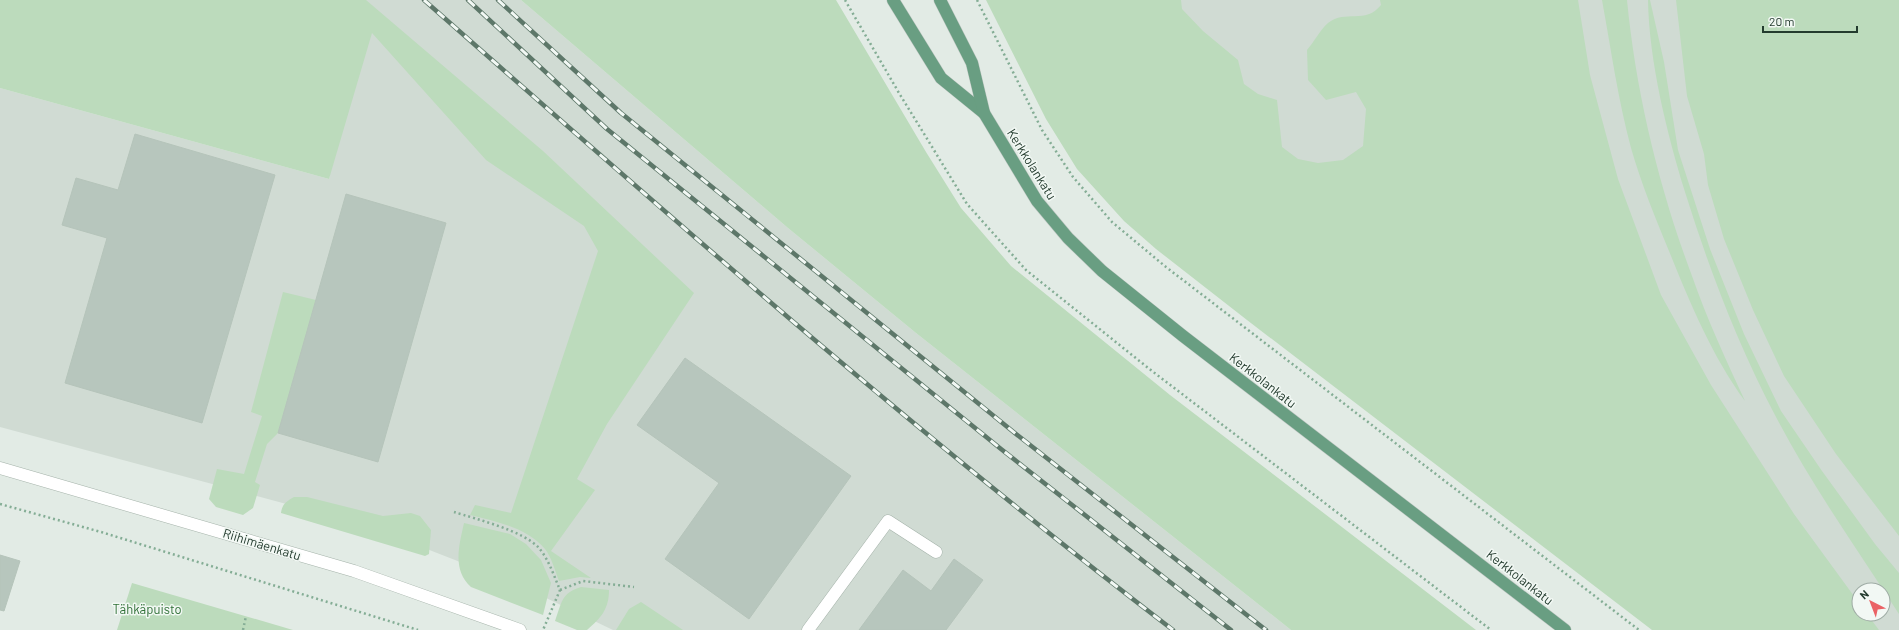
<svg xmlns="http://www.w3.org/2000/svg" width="1899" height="630" viewBox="0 0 1899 630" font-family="Barlow,sans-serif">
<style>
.built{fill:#d0dbd3;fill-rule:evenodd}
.green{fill:#bcdbbc}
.building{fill:#b7c6bd;stroke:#b5c4ba}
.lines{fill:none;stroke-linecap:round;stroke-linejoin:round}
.minor-casing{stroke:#a5b3aa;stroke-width:13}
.major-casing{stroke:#c1c8c4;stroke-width:13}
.path{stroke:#84ad95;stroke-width:2.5;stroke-dasharray:2 3;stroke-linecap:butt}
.minor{stroke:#fff;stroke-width:12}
.major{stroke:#699e82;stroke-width:12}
.rail-casing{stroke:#5d7769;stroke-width:4.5}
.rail{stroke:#f2f8f4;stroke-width:3;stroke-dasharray:9;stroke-linecap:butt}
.labels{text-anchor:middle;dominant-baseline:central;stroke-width:3;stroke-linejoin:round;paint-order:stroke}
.street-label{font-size:13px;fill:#233b2e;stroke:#f2f8f4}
.park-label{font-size:13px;fill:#307037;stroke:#f2f8f4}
</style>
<rect width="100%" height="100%" fill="#e2ebe5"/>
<!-- built -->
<g class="built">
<path d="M362,0H521L788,228L916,333L1291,630H613L519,585L368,526L0,427V88L329,179Z"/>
<path d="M1022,0H1899V630H1740ZM1859,590H1883V614H1859Z"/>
</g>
<!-- green -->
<g class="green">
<path d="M0,0H366L543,151L694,293L607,424L577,479L595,490L551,551L591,578L580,577L559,581C555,571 552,558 545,549C526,527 497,522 470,515L475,505L511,513L598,251L584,226L486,160L372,33L329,179L0,88Z"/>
<path d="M521,0H836L926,152L961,208L1011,266L1170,395L1476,630H1291L916,333L788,228Z"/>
<path d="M986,0H1181L1182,9L1203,31L1238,60L1244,84L1258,94L1277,100L1282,147L1298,159L1318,163L1343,160L1363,146L1366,109L1356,92L1326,100L1308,80L1307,50C1314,42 1320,30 1328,23C1346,9 1365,25 1381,5L1380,0H1578L1590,75L1618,179L1661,295L1711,385L1794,514L1859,603V614H1867L1879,630H1652L1247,320L1156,249L1124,221L1077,169L1046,119Z"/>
<path d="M1602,0H1627C1636,93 1659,188 1692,276C1707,319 1726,360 1745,401C1712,356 1690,303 1669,251C1655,217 1641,183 1631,148C1618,100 1611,49 1602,0Z"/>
<path d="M1648,0H1650L1664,62L1678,150L1710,249L1744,334L1781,411L1822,471L1875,544L1899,573V614C1857,549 1812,486 1776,417C1738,345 1709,269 1685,192C1667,134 1649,61 1648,0Z"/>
<path d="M1676,0H1899V536L1836,454L1784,376L1753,310L1724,239L1708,185L1704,154L1687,96Z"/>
<path d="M283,292L316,300L278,433L267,444L255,482L260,485L253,508L243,515L216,507L209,499L217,469L244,474L262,416L251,412Z"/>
<path d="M294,497H307L383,516L411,513L420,516L431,530L429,554L425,556L281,513C282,504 287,501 294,497Z"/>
<path d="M464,523L510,534L526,544L541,560L551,583L543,615L471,587C452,570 459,546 464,523Z"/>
<path d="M132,583L293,630H117Z"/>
<path d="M581,587L609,590C609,609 601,618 587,630H577L555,621C562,602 561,593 581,587Z"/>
<path d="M641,602L683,630H616L629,609Z"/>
</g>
<!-- building -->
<g class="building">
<path d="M135,134L275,175L202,423L65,383L107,238L62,225L76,178L118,190Z"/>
<path d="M346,194L446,223L378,462L278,433Z"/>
<path d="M685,358L851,476L749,619L665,559L719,483L637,425Z"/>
<path d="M0,555L20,561L4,611L0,610Z"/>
<path d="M954,559L983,580L946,630H859L903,570L931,591Z"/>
</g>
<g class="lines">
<!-- minor casing -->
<g class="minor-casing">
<g id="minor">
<path d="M0,468L354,571L520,630"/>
<path d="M808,630L888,521L936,552"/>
</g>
</g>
<!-- major casing -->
<g class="major-casing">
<g id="major">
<path d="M893,0L941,78L984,113"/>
<path d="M940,0L972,63L984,113L1037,201L1068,238L1102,271L1183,336L1565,630"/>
</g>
</g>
<!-- path -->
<g class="path">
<path d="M845,0L899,93L967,204L1026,270L1152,371L1491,630"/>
<path d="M977,0L1042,130L1073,177L1112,222L1166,267L1639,630"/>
<path d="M0,504L101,532L418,630"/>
<path d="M454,512C476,519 524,531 539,548C549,560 554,576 560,590L543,630"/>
<path d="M560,590L583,581L634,587"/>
<path d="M243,630L246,616"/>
</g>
<!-- minor -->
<use href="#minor" class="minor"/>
<!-- major -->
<use href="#major" class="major"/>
<!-- rail casing -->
<g class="rail-casing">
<g id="rail">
<path d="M424,0C669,216 914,432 1173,630"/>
<path d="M468,0L607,129L1001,449L1231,630"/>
<path d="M498,0L621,113L1016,434L1266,630"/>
</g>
</g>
<!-- rail -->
<use href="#rail" class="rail"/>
</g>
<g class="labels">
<!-- street labels -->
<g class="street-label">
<text transform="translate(1032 164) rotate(58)">Kerkkolankatu</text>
<text transform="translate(1263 380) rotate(38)">Kerkkolankatu</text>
<text transform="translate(262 544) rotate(17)">Riihimäenkatu</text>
<text transform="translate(1520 577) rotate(38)">Kerkkolankatu</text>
</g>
<!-- park labels -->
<g class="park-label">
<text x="147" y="609">Tähkäpuisto</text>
</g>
</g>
<!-- north arrow -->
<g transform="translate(1871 602) rotate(318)"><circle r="19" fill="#f2f8f4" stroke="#9faca5"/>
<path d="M0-3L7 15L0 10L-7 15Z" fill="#ea6265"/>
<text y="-6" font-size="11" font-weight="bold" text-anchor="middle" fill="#233b2e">N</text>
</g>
<!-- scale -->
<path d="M1763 26v6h94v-6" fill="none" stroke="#233b2e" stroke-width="2"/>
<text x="1769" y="26" font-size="12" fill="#233b2e" stroke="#f2f8f4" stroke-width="3" paint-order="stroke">20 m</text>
</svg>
